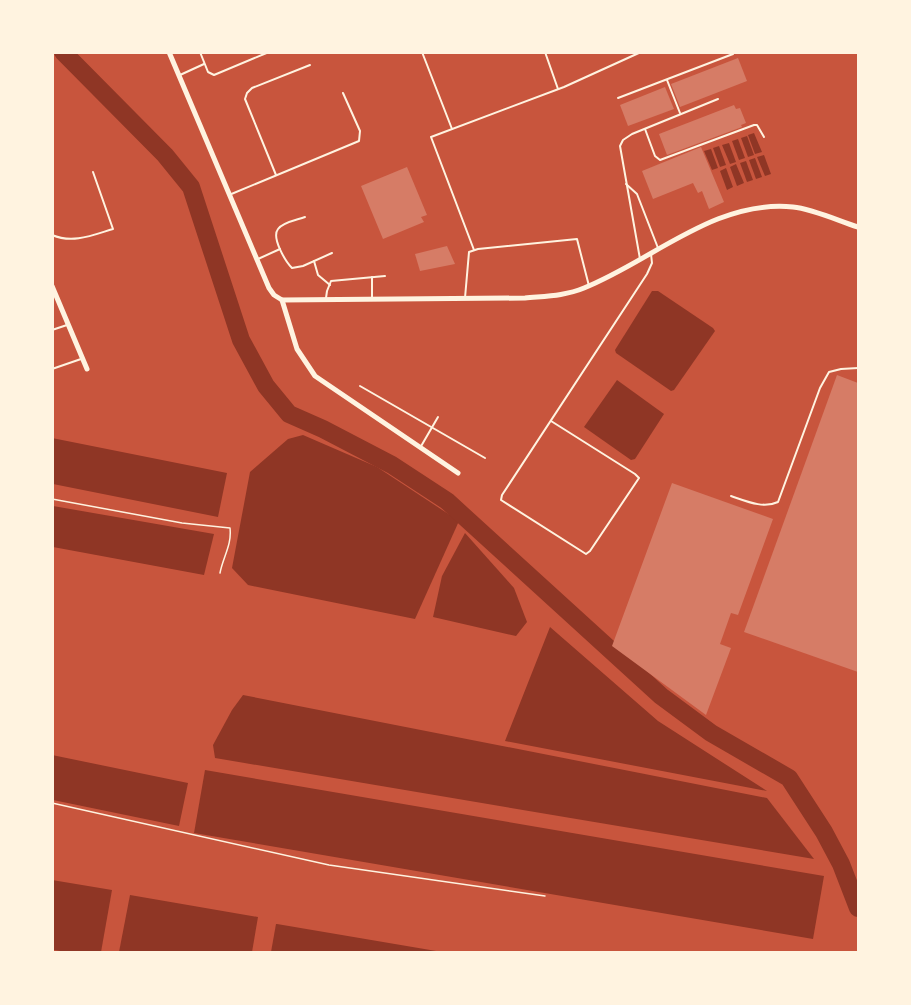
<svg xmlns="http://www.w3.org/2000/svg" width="911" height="1005" viewBox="0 0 911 1005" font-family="'Sofia Sans Condensed',sans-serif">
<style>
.water{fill:#8f3625}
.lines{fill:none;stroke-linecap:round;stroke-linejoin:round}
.river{stroke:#8f3625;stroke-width:18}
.building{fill:#d67c66}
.path{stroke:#fff3e0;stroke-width:1.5}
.service{stroke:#fff3e0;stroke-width:2}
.minor{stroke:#fff3e0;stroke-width:5}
</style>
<rect width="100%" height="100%" fill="#c8553d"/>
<!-- water -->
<g class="water">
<path d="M754,133L762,152L755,154L748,135Z"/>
<path d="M747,136L754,155L748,157L741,138Z"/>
<path d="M738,139L745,158L739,160L732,141Z"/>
<path d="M729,143L736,162L730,164L722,145Z"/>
<path d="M719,146L726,165L720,167L713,148Z"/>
<path d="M711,149L718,168L712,170L704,151Z"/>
<path d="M764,155L771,174L765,176L757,157Z"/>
<path d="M755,158L762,177L756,179L749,160Z"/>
<path d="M746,161L753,180L747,182L740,163Z"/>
<path d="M736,164L744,183L737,186L730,167Z"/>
<path d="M726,168L733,187L727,190L720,171Z"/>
<path d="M652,291H658L713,328L715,331L674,390L671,391L616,353L615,350Z"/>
<path d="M617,380L664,414L635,459L631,460L584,427Z"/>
<path d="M303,435L377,467L459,521L415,619L248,585L232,568L250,472L288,439Z"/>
<path d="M52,438L227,473L218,517L53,484Z"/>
<path d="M53,506L214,534L204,575L53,547Z"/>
<path d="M465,533L514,588L527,622L516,636L433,617L442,576Z"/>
<path d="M550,627L658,721L767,791L505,741Z"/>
<path d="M243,695L767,798L814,859L215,758L213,745L232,710Z"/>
<path d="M52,755L188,783L179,826L53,800Z"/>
<path d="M205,770L824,876L813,939L194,833Z"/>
<path d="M52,880L112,890L101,952H68L53,950Z"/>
<path d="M130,895L258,917L252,952H119Z"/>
<path d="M276,924H277L442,952H271Z"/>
</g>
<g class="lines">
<!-- river -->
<path class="river" d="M63,52L165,155L191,187L241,340L266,386L289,414L323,429L392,465L447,501L661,696L711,733L789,778L824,832L841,864L858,908"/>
</g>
<!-- building -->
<g class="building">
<path d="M738,58L747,81L680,107L671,84Z"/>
<path d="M665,87L674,109L628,126L620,105Z"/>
<path d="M734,105L736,109L740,108L746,123L741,125L742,127L667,155L659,134Z"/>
<path d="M701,147L724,202L709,209L702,191L698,193L693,183L653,199L642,171Z"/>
<path d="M407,167L427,215L421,217L424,222L383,239L361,186Z"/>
<path d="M447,246L455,264L420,271L415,254Z"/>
<path d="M837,375L858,383V672L744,632Z"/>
<path d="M672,483L773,519L738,615L731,613L720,644L731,648L706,715L612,646Z"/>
</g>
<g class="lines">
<!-- path -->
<g class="path">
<path d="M52,499L182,523L230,528C232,545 223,557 220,573"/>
<path d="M52,803L329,865L545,896"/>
</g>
<!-- service -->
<g class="service">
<path d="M200,52L208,72L214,75L269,52"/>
<path d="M422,52L452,129"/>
<path d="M545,52L558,89"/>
<path d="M180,75L204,64"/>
<path d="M667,80L680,113"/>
<path d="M618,98L733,54"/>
<path d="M645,129L655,156L660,160L754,125H757L764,137"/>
<path d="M276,175L245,99L247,93L252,88L310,65"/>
<path d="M626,184L637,194L658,248"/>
<path d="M229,195L359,141L360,131L343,93"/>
<path d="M305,217C297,220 283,222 278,229C271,238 286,262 292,268L303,266L332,253"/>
<path d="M52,235C73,244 93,235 113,229L93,172"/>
<path d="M474,250L431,137L564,87L641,52"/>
<path d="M258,259L280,249"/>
<path d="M640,259L620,146L623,140L632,134L718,99"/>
<path d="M314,261L318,275L330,285"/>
<path d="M326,298L327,291L331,281L385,276"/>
<path d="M372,298V277"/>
<path d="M465,298L469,252L478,249L577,239L589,286"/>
<path d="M52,330L67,325"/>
<path d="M52,369L81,359"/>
<path d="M360,386L485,458"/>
<path d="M551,421L635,474L639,478L590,551L586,554L501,500L502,495L647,274L652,263L651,254"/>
<path d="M420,448L438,417"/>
<path d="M731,496C746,501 763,509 778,502L820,388L829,372L841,369L858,368"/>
</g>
<!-- minor -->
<g class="minor">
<path d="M169,52L269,288L274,295L282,300L525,298C545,296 565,296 584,288C652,261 715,199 793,207C813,209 839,221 858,227"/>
<path d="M52,286L87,369"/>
<path d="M282,300L297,349L315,376L458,473"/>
</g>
</g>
<!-- border -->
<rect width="911" height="1005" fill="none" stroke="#fff3e0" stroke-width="108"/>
</svg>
